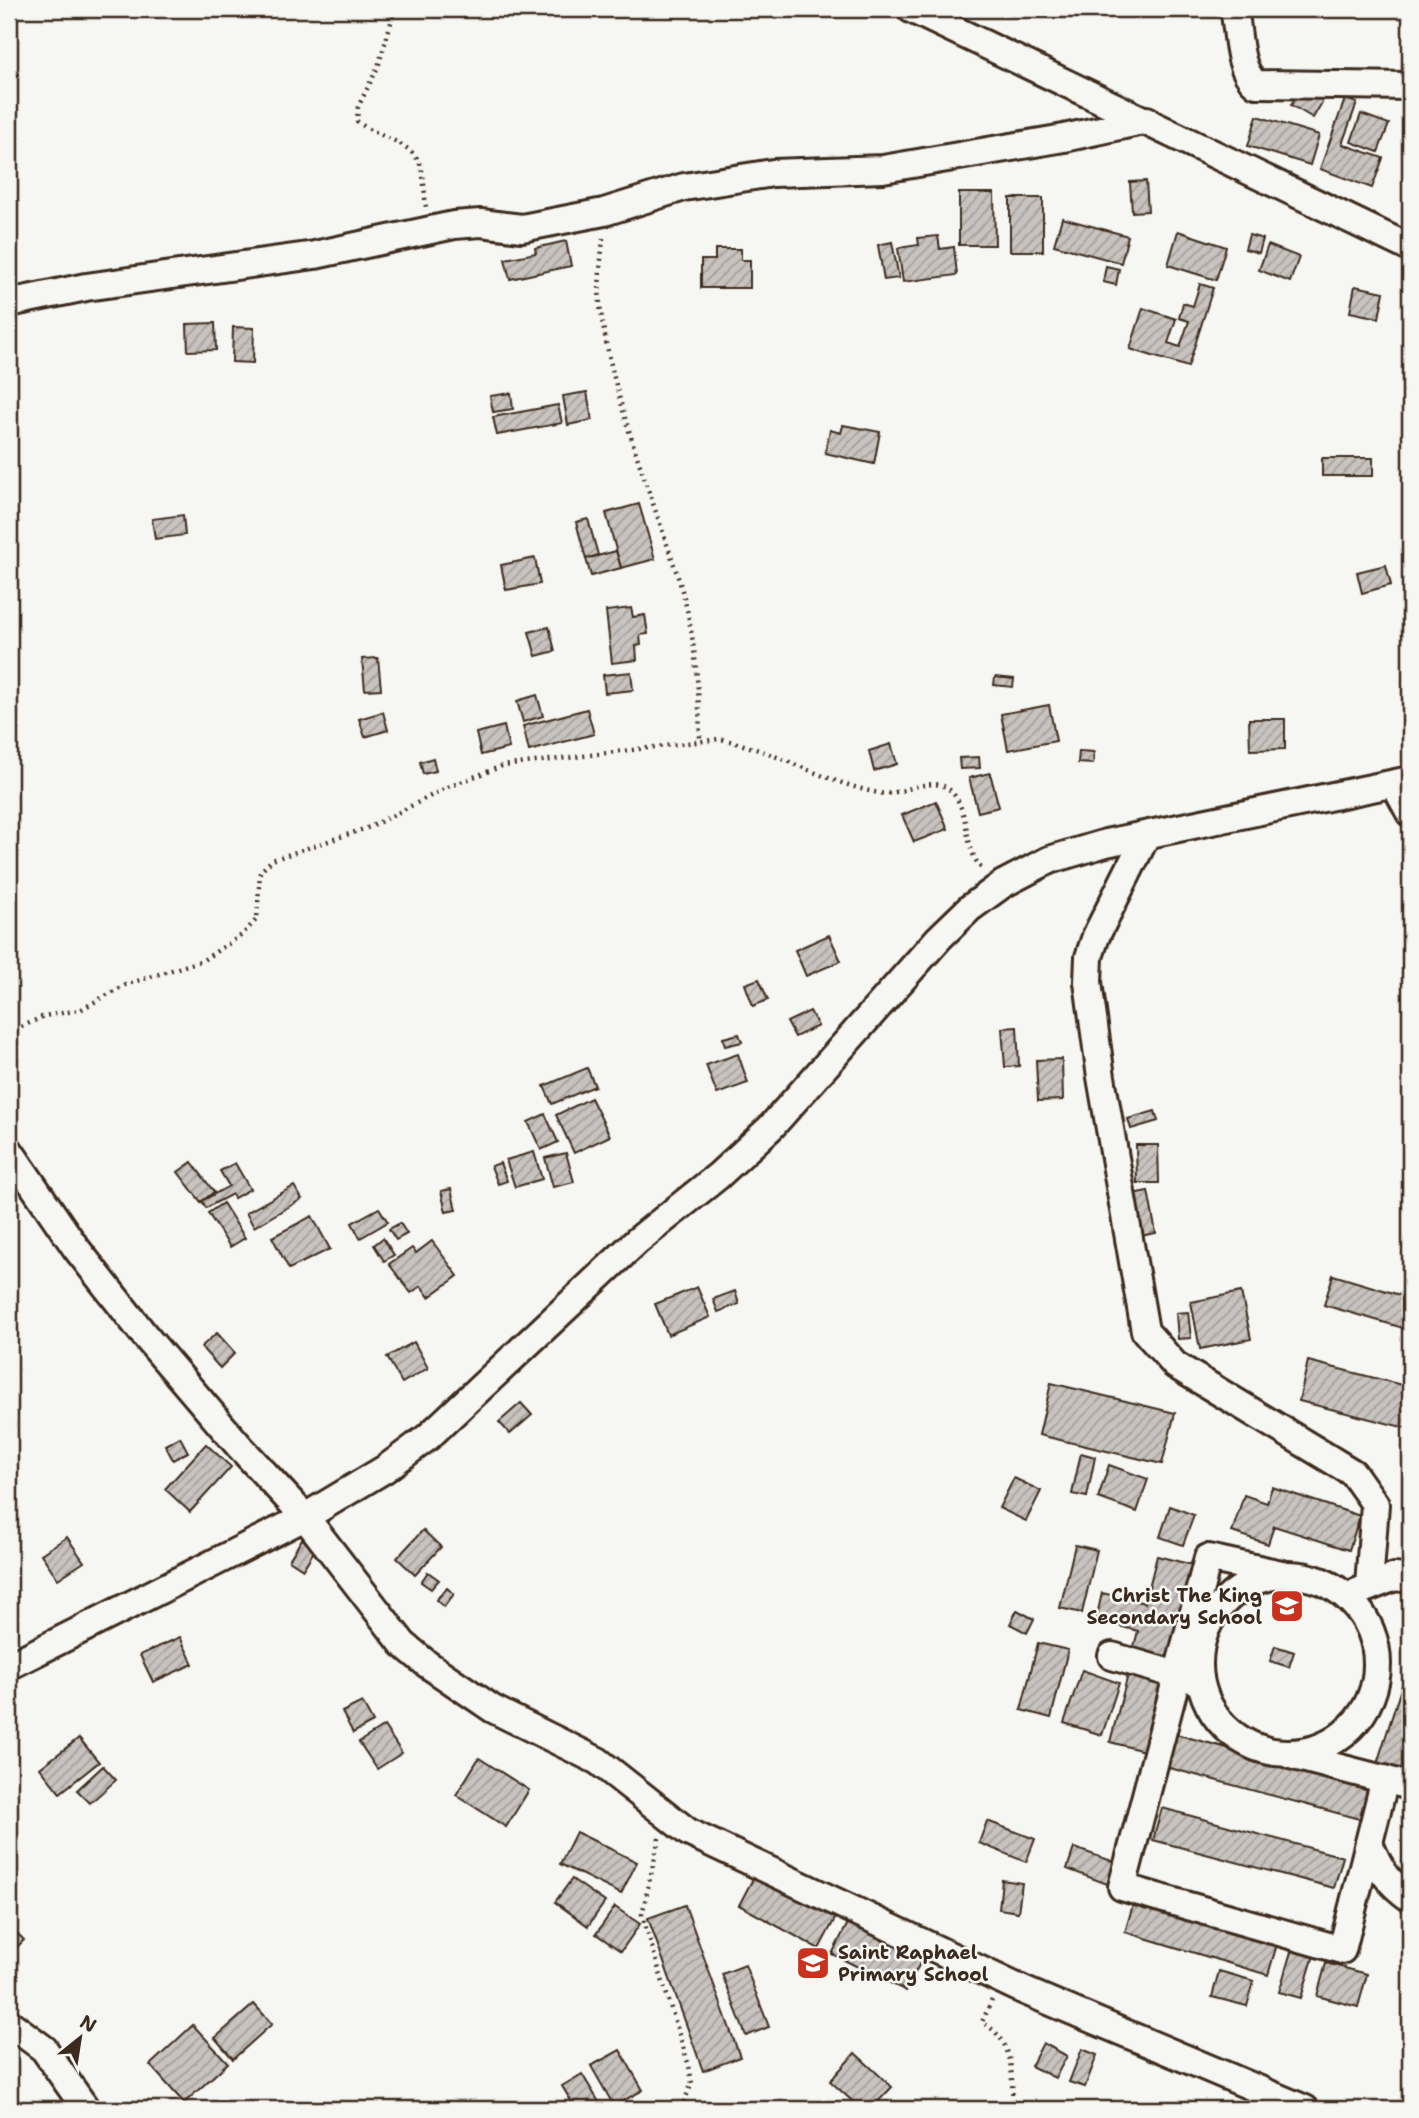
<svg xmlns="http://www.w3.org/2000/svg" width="1419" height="2118" viewBox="0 0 1419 2118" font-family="'Shantell Sans',sans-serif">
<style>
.building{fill:url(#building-hatch);stroke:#3b2a1e;stroke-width:2}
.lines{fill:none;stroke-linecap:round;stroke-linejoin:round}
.minor-casing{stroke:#3b2a1e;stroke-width:32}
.path{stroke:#3b2a1e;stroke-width:4.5;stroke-dasharray:2 5;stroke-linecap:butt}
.minor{stroke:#f6f6f2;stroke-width:26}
.labels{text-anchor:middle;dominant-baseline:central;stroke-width:5;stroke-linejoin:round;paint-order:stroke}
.poi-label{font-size:19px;font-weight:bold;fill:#3b2a1e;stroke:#f6f6f2;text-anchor:end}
</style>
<defs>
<pattern id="building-hatch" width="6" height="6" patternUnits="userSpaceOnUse" patternTransform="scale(1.75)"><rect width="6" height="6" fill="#c8c3be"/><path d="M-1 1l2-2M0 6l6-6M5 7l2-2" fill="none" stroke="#a49f9a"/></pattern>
</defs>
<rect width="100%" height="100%" fill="#f6f6f2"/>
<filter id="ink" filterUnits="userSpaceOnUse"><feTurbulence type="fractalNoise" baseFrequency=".0143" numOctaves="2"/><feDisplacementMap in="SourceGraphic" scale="14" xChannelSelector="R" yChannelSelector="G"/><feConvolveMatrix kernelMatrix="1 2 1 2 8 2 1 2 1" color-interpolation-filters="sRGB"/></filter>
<g filter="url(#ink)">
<!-- building -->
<g class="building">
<path d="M1302,87L1324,99L1313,118L1291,105Z"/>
<path d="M1345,99L1357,103L1342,144L1383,158L1372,188L1320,169Z"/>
<path d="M1361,114L1389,124L1378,152L1351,142Z"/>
<path d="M1257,116L1319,135L1310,165L1248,146Z"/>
<path d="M1146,181L1148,211L1132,212L1130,182Z"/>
<path d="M959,193H994L995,245H959Z"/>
<rect x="1010" y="198" width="33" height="53"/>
<path d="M1062,218L1128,236L1121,263L1054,245Z"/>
<path d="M1178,231L1226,247L1216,280L1168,265Z"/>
<path d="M1249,235L1263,239L1259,253L1245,249Z"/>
<path d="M938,236L940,249L954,247L957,275L903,282L898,248L919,245L918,238Z"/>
<path d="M566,241L571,266L510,279L505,259L536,253L535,248Z"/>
<path d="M892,242L899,278L884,280L878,245Z"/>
<path d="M1268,245L1299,257L1290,282L1259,270Z"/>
<path d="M715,249H741V260H750V288H701V260H715Z"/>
<path d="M1106,266L1119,269L1116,285L1103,282Z"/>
<path d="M1200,284L1213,288L1188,367L1130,349L1143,308L1176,319L1168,343L1180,347L1189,321L1179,318L1183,303L1193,306Z"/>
<path d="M1355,286L1384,292L1379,318L1350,312Z"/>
<path d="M215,323L216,350L188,351L187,324Z"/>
<path d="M233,327L254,328L253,363L232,362Z"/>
<path d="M587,392L592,420L568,425L563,396Z"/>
<path d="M511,393L513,409L493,412L490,396Z"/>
<path d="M558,405L562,423L497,435L493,417Z"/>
<path d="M843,425L880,432L874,464L825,453L830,430L841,433Z"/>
<rect x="1322" y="458" width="51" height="18"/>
<path d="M639,504L655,559L621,568L606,513Z"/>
<path d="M183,515L185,535L155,539L152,519Z"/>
<path d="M588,519L598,555L586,559L576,522Z"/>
<path d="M616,551L621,568L591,576L586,559Z"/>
<path d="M535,558L540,584L506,590L501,565Z"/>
<path d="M1386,565L1391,585L1362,593L1357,572Z"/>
<path d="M631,608L633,617L645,615L648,634L640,635L641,645L636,646L637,660L612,663L606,611Z"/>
<path d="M549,627L555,651L536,656L529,632Z"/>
<path d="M378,658L381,689L365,690L362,659Z"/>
<path d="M631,672L633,690L605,693L603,675Z"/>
<path d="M995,677L1014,679L1013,687L994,685Z"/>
<path d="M537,695L543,716L523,722L517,701Z"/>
<path d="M1049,705L1056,741L1008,750L1001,714Z"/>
<path d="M587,709L594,734L529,751L523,726Z"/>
<path d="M383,712L388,730L365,737L359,719Z"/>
<path d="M1249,719H1285V749L1250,750Z"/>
<path d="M504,726L509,748L481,755L476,733Z"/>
<path d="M891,744L897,764L874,771L869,751Z"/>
<path d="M1079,751L1094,752L1093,764L1078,763Z"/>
<path d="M979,757L980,768L960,769L959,758Z"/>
<path d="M433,758L436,771L423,774L420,762Z"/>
<path d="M990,773L999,807L978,812L969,778Z"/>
<path d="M936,801L948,829L914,842L902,815Z"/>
<path d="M829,935L841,961L806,976L795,950Z"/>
<path d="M759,979L768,1000L753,1006L745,984Z"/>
<path d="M810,1011L818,1026L795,1037L787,1022Z"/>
<path d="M1017,1027L1019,1066L1005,1067L1002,1028Z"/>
<path d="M739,1034L742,1042L725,1046L723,1038Z"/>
<path d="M738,1054L748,1083L717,1094L706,1065Z"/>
<path d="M1062,1059L1063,1100L1038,1101L1036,1060Z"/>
<path d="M587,1068L595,1086L552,1104L544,1086Z"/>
<path d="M591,1098L610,1136L574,1153L556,1115Z"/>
<path d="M1155,1111L1158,1121L1131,1129L1128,1119Z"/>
<path d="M545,1114L558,1142L541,1150L528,1122Z"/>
<path d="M1136,1145H1158L1159,1183H1137Z"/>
<path d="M534,1152L542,1179L515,1187L506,1160Z"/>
<path d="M566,1153L574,1182L553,1187L545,1158Z"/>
<path d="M192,1162L214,1192L201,1202L178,1172Z"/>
<path d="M235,1163L250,1189L234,1198L232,1194L206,1208L202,1201L229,1186L220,1171Z"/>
<path d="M500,1163L507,1181L498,1184L491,1166Z"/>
<path d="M294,1186L302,1199L254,1227L246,1213Z"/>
<path d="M451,1189L456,1210L446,1212L441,1191Z"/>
<path d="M1148,1191L1156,1233L1140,1236L1132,1194Z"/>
<path d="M223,1203L245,1238L230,1247L208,1213Z"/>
<path d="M379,1208L388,1222L360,1238L352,1223Z"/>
<path d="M312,1216L330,1249L289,1269L272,1237Z"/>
<path d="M400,1223L407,1234L396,1240L389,1229Z"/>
<path d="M383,1238L394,1255L384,1261L374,1245Z"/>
<path d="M432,1241L458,1276L429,1297L421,1286L411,1293L389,1264L412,1248L416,1253Z"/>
<path d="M1333,1275L1410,1298V1330L1324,1305Z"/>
<path d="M697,1287L710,1317L668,1335L655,1304Z"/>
<path d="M735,1291L739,1304L718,1312L713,1299Z"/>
<path d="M1241,1292L1251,1339L1200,1349L1191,1302Z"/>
<path d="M1188,1312L1191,1338L1178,1339L1176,1313Z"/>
<path d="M217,1333L235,1353L220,1368L201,1347Z"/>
<path d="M414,1342L428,1368L402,1383L387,1357Z"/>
<path d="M1308,1361L1410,1387V1429L1299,1401Z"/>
<path d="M1051,1383L1175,1413L1162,1464L1039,1435Z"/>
<path d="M521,1403L532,1415L510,1434L499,1422Z"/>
<path d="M180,1437L188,1452L173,1460L165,1445Z"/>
<path d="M206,1444L231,1467L190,1512L165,1489Z"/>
<path d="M1081,1453L1095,1457L1087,1497L1072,1494Z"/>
<path d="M1109,1465L1148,1479L1137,1512L1098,1498Z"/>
<path d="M1014,1478L1041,1491L1026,1521L999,1508Z"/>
<path d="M1272,1487L1360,1516L1349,1550L1274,1526L1268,1544L1232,1532L1244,1495L1267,1503Z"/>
<path d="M1170,1506L1194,1515L1183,1545L1160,1537Z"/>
<path d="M423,1530L441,1547L415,1575L397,1558Z"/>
<path d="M67,1537L84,1562L58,1579L41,1554Z"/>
<path d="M302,1539L316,1548L303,1569L289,1560Z"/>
<path d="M1075,1545L1097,1550L1082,1613L1060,1608Z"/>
<path d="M1157,1556L1197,1566L1170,1665L1132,1654L1138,1631L1096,1620L1102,1593L1145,1603Z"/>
<path d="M428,1572L439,1580L431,1589L421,1582Z"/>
<path d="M447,1588L454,1594L444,1607L436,1600Z"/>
<path d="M1017,1610L1034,1619L1027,1633L1010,1624Z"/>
<path d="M180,1637L193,1664L153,1682L140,1655Z"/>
<path d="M1038,1643L1068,1650L1051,1718L1021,1710Z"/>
<path d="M1275,1646L1294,1652L1289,1667L1270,1661Z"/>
<path d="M1410,1660V1778L1376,1767Z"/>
<path d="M1082,1670L1119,1683L1102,1735L1064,1723Z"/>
<path d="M1129,1671L1163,1680L1144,1751L1110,1742Z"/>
<path d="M362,1702L373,1722L353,1733L342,1712Z"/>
<path d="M384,1726L402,1753L377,1769L359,1742Z"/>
<path d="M1175,1734L1371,1786L1363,1820L1166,1767Z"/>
<path d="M79,1738L99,1762L60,1793L40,1768Z"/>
<path d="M479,1758L529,1790L506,1827L456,1795Z"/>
<path d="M103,1766L116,1780L90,1803L77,1790Z"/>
<path d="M1162,1808L1343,1857L1334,1888L1153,1840Z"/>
<path d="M987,1821L1035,1839L1026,1862L979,1843Z"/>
<path d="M576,1832L637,1862L621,1894L560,1864Z"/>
<path d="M1404,1836H1410V1880L1402,1879Z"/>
<path d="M1074,1848L1118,1863L1110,1885L1067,1869Z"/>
<path d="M757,1871L837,1915L819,1949L739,1905Z"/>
<path d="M572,1879L605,1902L588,1926L555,1902Z"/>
<path d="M1002,1880L1022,1883L1018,1912L999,1909Z"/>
<path d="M1135,1898L1278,1941L1268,1975L1125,1932Z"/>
<path d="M685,1905L740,2057L703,2071L648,1918Z"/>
<path d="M615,1907L640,1924L621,1951L596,1934Z"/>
<path d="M848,1923L922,1959L906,1991L832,1954Z"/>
<path d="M9,1925L24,1940L9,1955Z"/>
<path d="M1293,1945L1315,1952L1301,1998L1279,1992Z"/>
<path d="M1326,1963L1367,1974L1358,2007L1317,1996Z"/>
<path d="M745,1965L769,2027L746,2036L722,1974Z"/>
<path d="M1219,1971L1254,1981L1247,2006L1212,1997Z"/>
<path d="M254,2004L272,2024L233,2059L215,2038Z"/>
<path d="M193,2025L228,2063L184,2103L150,2065Z"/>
<path d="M1043,2043L1067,2056L1055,2078L1031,2066Z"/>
<path d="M1082,2049L1097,2055L1085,2087L1069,2082Z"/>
<path d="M620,2050L643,2090L614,2106L591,2066Z"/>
<path d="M855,2053L892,2087L871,2109H861L830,2081Z"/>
<path d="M582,2074L599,2102L586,2109H576L562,2086Z"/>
</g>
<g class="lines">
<!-- minor casing -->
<g class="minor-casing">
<g id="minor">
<path d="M911,9L1410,248"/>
<path d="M1234,9C1239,31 1237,69 1256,84L1410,86"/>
<path d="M9,303L86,287L315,255L454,225L481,223L522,228L604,212L684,187L773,173L883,169L1064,138L1147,120"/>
<path d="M1395,785L1410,813"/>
<path d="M1146,836L1096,936L1089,957L1088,982L1101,1077L1145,1331L1175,1365L1353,1473L1375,1504L1369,1586"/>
<path d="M9,1150L76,1248L146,1337L240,1447L305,1517L403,1644L427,1664L493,1709L598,1761L688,1832L1025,1991L1305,2109"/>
<path d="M1286,1575L1208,1558L1122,1887L1342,1950L1385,1779"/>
<circle cx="1288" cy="1664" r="89"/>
<path d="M1357,1592L1395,1577L1410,1579"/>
<path d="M1112,1656L1194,1680"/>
<path d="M9,1666L305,1517L385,1469L428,1437L637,1241L718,1176L771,1127L939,938L970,908L1003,884L1049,860L1106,843L1410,780"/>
<path d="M1290,1755L1410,1786"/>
<path d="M1369,1843C1379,1868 1388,1883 1410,1898"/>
<path d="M9,2023L44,2049L86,2109"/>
</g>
</g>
<!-- path -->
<g class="path">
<path d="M395,9L378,67L358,107L357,121C374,136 408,140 419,162C425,174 424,194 426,207"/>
<path d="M603,238C601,262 597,288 601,312C614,403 650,491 678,577C695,629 699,687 700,740"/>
<path d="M9,1033L44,1016L80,1010L125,985L203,960L242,935L257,919L260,872L272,860L370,827L448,787L502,766L720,739C775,750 825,783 879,793C900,797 933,773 951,791C971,812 963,850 983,870"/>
<path d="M659,1838L642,1915L689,2066L692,2083L681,2109"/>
<path d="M992,2000L982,2022C1016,2042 1011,2073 1013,2109"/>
</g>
<!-- minor -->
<use href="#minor" class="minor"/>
</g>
</g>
<!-- icons -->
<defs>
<g id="school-square" transform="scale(1.75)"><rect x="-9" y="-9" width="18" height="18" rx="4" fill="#c8321e" stroke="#f6f6f2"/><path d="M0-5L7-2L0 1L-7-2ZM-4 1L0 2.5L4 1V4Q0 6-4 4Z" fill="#fff"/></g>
</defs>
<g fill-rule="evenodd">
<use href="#school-square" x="1287" y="1606"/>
<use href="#school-square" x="813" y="1963"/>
</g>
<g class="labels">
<!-- poi labels -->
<g class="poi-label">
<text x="1262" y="1595">Christ The King<tspan x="1262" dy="22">Secondary School</tspan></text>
<text x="838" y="1952" text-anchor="start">Saint Raphael<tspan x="838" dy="22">Primary School</tspan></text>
</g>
</g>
<!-- margin -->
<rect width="1419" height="2118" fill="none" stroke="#f6f6f2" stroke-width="35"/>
<rect x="18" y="18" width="1384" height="2083" fill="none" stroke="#3b2a1e" stroke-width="2.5" filter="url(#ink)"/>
<!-- north arrow -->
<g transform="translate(80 2038) rotate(30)" stroke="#f6f6f2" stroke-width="5" paint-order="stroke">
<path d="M0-5L12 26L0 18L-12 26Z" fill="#3b2a1e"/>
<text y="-10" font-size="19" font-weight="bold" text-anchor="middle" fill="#3b2a1e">N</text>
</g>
</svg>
